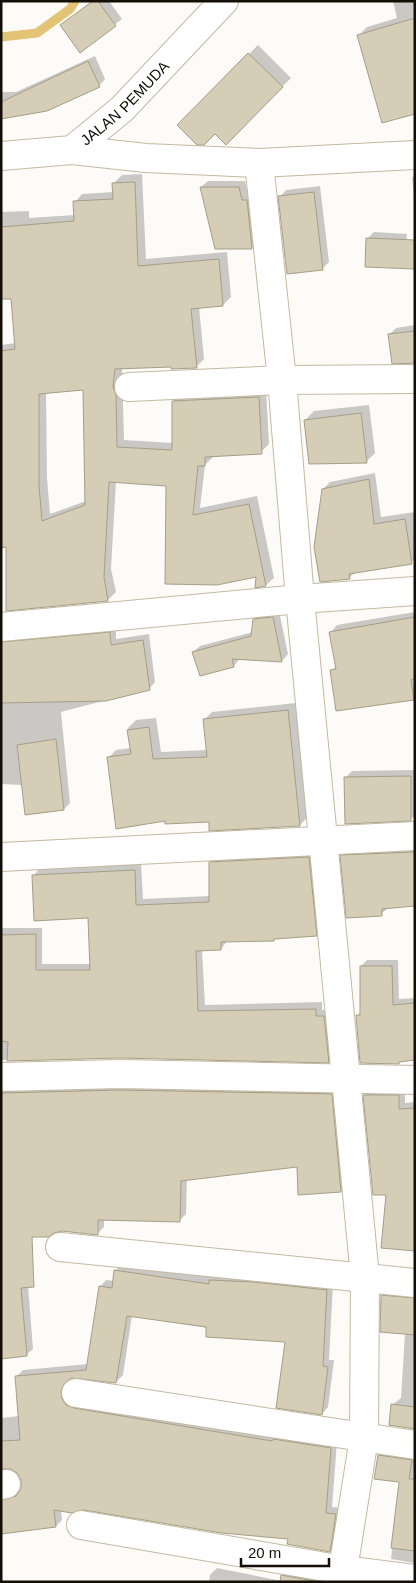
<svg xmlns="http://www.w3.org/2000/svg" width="416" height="1583" viewBox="0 0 416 1583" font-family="Helvetica,sans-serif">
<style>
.shadow{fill:#0003;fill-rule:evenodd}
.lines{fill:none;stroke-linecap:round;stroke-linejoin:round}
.stream{stroke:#e3c375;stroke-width:9}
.building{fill:#d6cdb6;stroke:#a69d87;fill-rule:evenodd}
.street-casing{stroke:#c3b9a2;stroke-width:30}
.secondary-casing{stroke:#c3b9a2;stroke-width:30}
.street{stroke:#fff;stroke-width:28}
.secondary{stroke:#fff;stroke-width:28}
.labels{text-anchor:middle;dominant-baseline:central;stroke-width:4.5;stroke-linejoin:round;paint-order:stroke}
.street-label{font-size:15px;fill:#130f07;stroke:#fff}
</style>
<rect width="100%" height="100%" fill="#fdfbf7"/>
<!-- shadow -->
<g class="shadow">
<path d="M92,1H109L122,19L80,51L61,25Z"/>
<path d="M393,1H415V112L358,36L367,27L397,18Z"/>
<path d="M258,45L291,78L226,143L215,132L179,125Z"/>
<path d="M95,56L105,79L99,86L51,109L1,118V92H16Z"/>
<path d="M142,174L146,259L227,252L231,297L223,305L199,307L204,359L196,367L172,366L122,368L124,440L173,443V401L181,393L266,389L269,444L261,452L213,457L205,465L200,508L257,496L274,578L266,585L256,586L257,575L217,584L167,485L116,481L111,569L116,592L108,600L7,609L8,546L1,547V345L16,343L12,298H1V212L29,211V218L75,215V202L82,194L114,192V183L122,175ZM85,389L86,501L50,514L47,478L46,392Z"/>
<path d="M415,175V204L412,178Z"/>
<path d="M208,181H245L248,194H253L258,242L252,248L216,247L201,187Z"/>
<path d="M320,186L329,262L322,269L280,197L286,190Z"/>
<path d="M374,232L407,234L405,261L367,239Z"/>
<path d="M415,325V363L393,362L390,334L396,328Z"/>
<path d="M369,405L375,453L366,462L305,420L314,411Z"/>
<path d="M375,473L381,517L415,512V559L411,562L356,571L349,578L323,489L330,482Z"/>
<path d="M279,611L288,654L282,661L240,658L234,666L193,652L200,646L253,632L254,620L260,613Z"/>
<path d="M415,612L414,698L331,671L337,665L331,632L337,625Z"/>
<path d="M116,627V639L149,634L155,682L149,689L61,712L70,803L64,809L23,785L1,784V641L6,636Z"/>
<path d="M296,703L308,817L300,825L166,820L108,758L116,750L131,748L128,728L136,720L156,718L161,752L207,750L204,720L212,712Z"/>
<path d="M415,770V815L411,819L345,778L352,771Z"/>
<path d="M415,846V905L388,908L381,914L342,856L348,849Z"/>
<path d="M315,851L323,928L316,935L276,937L274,940H228L221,949L202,950L205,1005L322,1002V1010H331L335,1055L328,1061L120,1057L1,1060V928H42V964H91L89,917L34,875L40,868L141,863L143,899L210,896V863L217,856Z"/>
<path d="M367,960H398L399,999L415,998V1059L401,1060L399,1063L357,1016L361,1012V966Z"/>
<path d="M1,1084L338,1088L347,1184L341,1191L298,1166L187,1179L186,1214L179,1221L104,1219V1227L97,1234L62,1230L1,1229Z"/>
<path d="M371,1088L405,1089V1103L415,1102V1250L387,1193L365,1095Z"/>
<path d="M26,1260L33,1349L26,1355L1,1357Z"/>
<path d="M122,1264L213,1277L217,1274L333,1284L329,1360H334L328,1407L322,1414L286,1341L132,1315L123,1375L116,1382L70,1377L67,1384L337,1442L332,1507L342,1508L336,1544L330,1551L289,1537L84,1508L61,1510L62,1520L56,1526L1,1533V1492L12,1494L22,1490L23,1481L18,1472L11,1468H1V1418L19,1416L16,1377L23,1370L88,1364L100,1287L106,1280L114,1281L115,1271Z"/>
<path d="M388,1289L415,1290V1429L390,1424L392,1405L401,1398L405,1333L382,1296Z"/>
<path d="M386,1449L415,1452V1563L391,1559L400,1481L379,1456Z"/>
<path d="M217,1568L282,1581L283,1576L289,1569L335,1582H209L210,1575Z"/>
</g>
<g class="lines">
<!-- stream -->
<path class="stream" d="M1,37L37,33L70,9L75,1"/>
</g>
<!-- building -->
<g class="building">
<path d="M93,1H98L116,26L80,53L60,25Z"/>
<path d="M415,18V114L382,123L357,35Z"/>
<path d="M248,53L283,87L226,145L215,134L204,145H197L177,125Z"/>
<path d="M88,61L100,87L47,111L1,119V102Z"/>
<path d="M135,182L138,266L219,259L223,306L191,309L197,368L171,369V367L115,369L113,387L116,395L117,447L172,450V401L259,397L262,454L205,457V466H198L193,515L249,504L266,586L255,588L256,577L217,585L165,584L166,486L109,482L104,577L108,601L6,611V547L1,548V351L15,349L11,299H1V227L74,221L73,201L113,199L112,183ZM83,390L85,505L42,521L39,486V394Z"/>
<path d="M200,187H239L242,200H247L252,249H215Z"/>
<path d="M314,192L323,270L287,274L278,196Z"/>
<path d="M366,238L415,240V269L365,267Z"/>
<path d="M415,331V363L392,364L388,334Z"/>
<path d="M361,413L367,463L309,464L304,420Z"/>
<path d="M369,479L374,524L405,519L412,564L349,574L350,579L320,582L314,547L322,489Z"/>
<path d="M273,617L282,662L232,659L234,667L200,676L192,652L251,636L253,619Z"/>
<path d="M415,617V679L411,680L414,700L336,711L330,670L336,669L329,632Z"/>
<path d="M110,632L111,645L143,640L150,690L106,701L1,703V642Z"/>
<path d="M288,710L300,826L209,831V822L165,824V821L116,829L107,757L131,754L127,730L149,727L153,759L207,757L203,719Z"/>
<path d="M56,739L64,810L25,815L17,745Z"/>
<path d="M411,776V821L345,824L344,777Z"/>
<path d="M415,852V906L382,909V916L346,918L340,855Z"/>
<path d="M309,857L317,936L274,939V941L221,942V950L196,951L198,1011L316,1009V1016H324L329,1063L120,1058L7,1061L8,1042L1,1041V935L36,934V970H90L88,918L34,921L32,875L135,870L136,905L209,902V862Z"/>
<path d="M360,966H392L393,1005L415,1003V1060L399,1062V1064L360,1063L356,1015H360Z"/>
<path d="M120,1090L332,1094L341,1192L298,1195L297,1167L181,1181L180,1222L98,1220V1235L62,1231L54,1233L48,1237H32L34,1287L21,1288L27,1356L1,1359V1093Z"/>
<path d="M363,1095H399V1109L415,1108V1251L381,1248L386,1195H373Z"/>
<path d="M114,1270L209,1284V1280L254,1282L327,1290L323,1366L328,1367L322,1415L276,1408L285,1342L206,1337V1327L127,1316L116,1383L71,1378L64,1384L61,1391L62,1399L66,1405L74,1408L272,1441L273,1439L331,1448L326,1513L336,1514L330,1552L287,1544L288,1539L222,1533L84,1510L72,1513L54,1510L56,1527L1,1534V1500L16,1496L21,1489V1480L17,1473L11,1469H1V1441L20,1440L15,1376L86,1370L99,1286L112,1288Z"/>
<path d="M381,1295L415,1298V1335L380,1332Z"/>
<path d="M391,1404L415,1407V1429L389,1425Z"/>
<path d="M378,1455L412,1460L409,1479H415V1551L391,1548L399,1482L374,1479Z"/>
<path d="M281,1575L319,1582H280Z"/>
</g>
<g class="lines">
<!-- street casing -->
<g class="street-casing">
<g id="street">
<path d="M72,150L146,158L259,163L415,155"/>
<path d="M259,163L282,380L300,599L365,1277L364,1438L341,1582"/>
<path d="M129,387L282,380L415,379"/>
<path d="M1,627L300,599L415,591"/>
<path d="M1,857L415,836"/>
<path d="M1,1077L120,1074L415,1080"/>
<path d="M60,1247L415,1283"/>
<path d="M76,1393L415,1445"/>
<path d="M1,1485L6,1484"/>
<path d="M81,1525L343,1570L415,1579"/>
</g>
</g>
<!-- secondary casing -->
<g class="secondary-casing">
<g id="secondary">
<path id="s1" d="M1,156L72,150L122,109L224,1"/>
</g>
</g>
<!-- street -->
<use href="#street" class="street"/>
<!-- secondary -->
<use href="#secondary" class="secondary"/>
</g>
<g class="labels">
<!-- street labels -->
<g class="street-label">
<text stroke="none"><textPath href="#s1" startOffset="142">JALAN PEMUDA</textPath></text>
</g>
</g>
<!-- border -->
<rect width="416" height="1583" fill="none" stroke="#130f07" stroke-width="5"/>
<!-- scale -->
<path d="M241 1558v8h88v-8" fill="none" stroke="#130f07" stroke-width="2.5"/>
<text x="248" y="1558" font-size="15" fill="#130f07" stroke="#ffffff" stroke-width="4" paint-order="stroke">20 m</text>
</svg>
